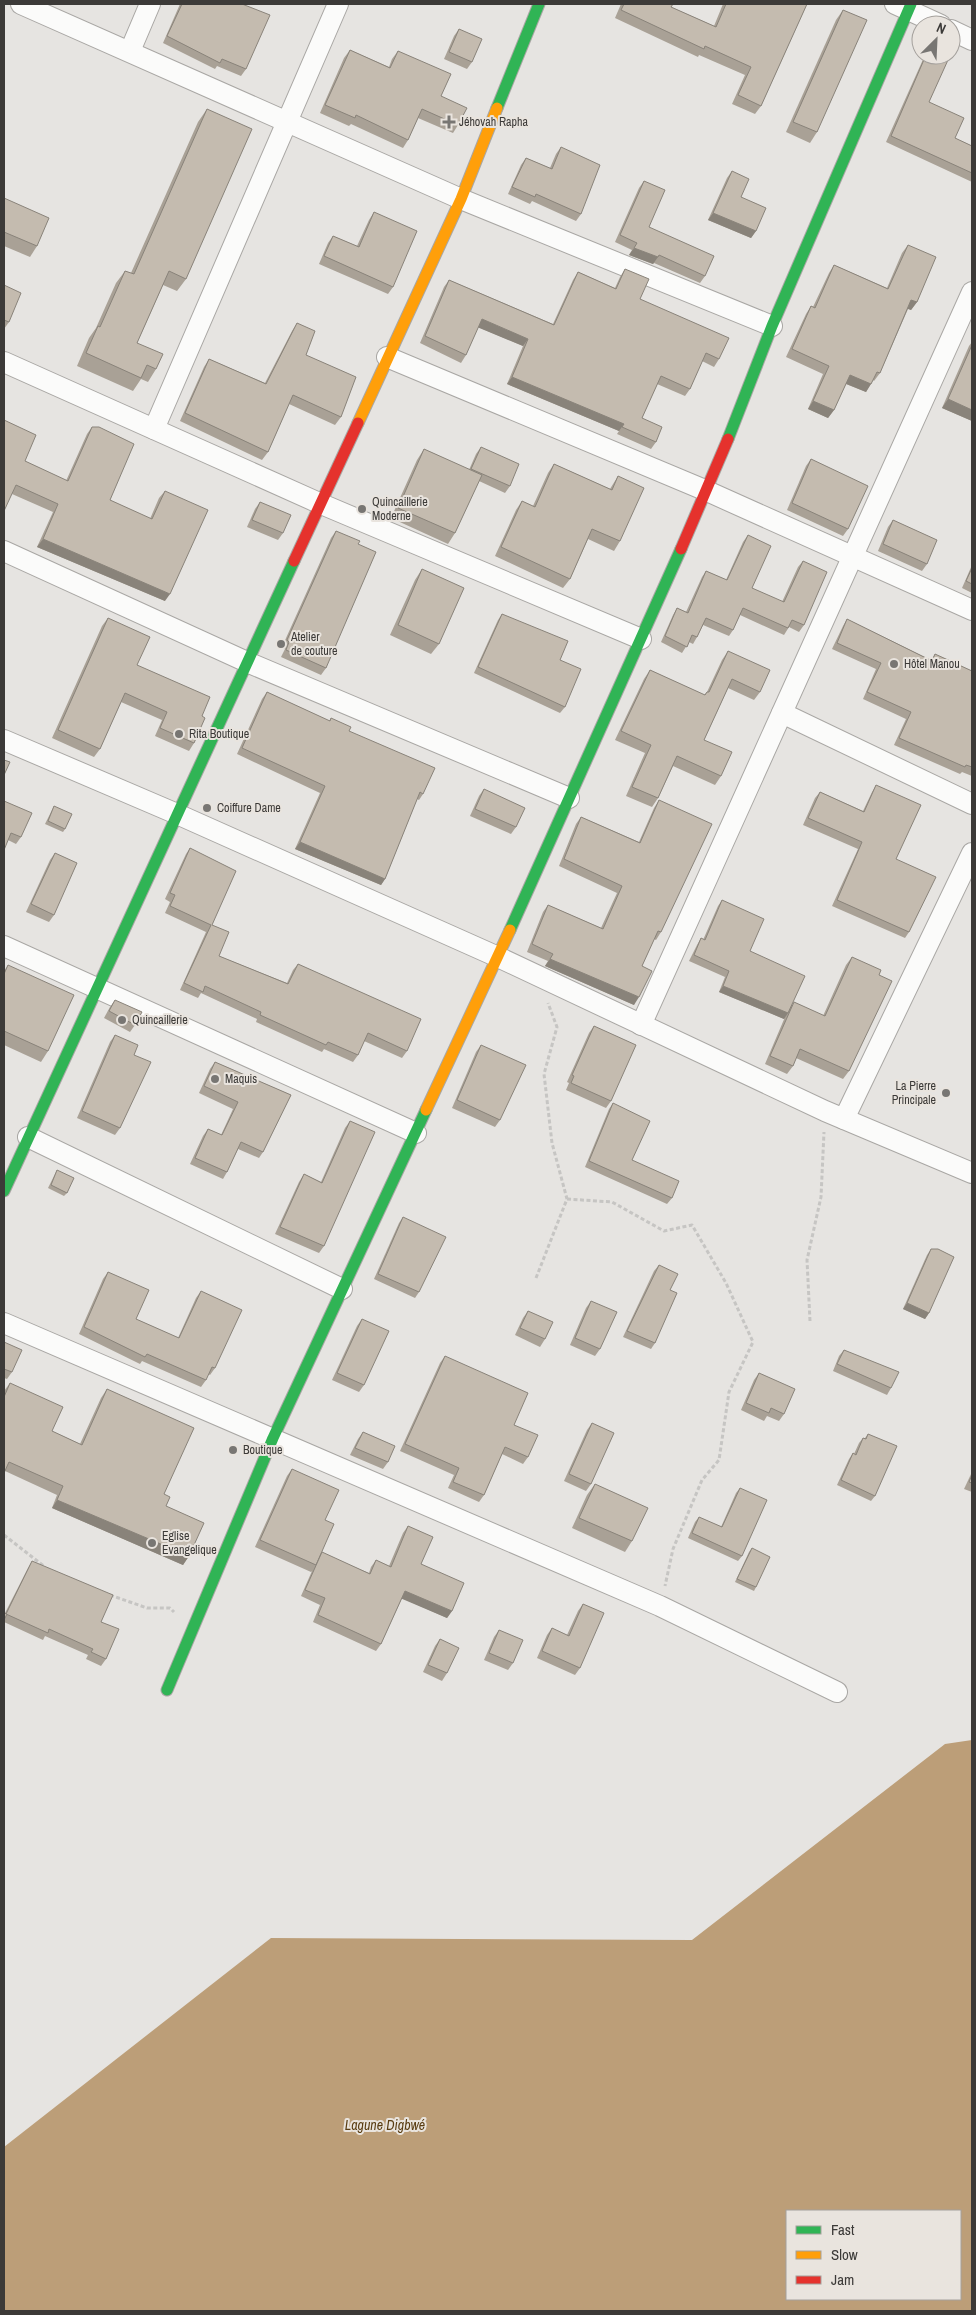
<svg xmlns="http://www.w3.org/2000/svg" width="976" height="2315" viewBox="0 0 976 2315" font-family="'Archivo Narrow',sans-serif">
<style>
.water{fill:#bc9e78;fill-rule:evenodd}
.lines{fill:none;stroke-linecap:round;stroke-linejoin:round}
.street-casing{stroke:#a9a7a4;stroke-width:22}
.fast-casing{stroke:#a9a7a4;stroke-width:13}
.slow-casing{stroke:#a9a7a4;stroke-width:13}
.jam-casing{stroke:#a9a7a4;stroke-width:13}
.path{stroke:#c6c5c3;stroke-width:3;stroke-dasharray:4 2.5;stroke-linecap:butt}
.street{stroke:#fbfbfa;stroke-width:20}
.fast{stroke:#30b455;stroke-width:11}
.slow{stroke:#ff9f0a;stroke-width:11}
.jam{stroke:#e5322d;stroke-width:11}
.wall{fill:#a9a196}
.shaded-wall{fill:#89837a}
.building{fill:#c4bbaf;stroke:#89837a}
.poi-dot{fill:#787673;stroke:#e9e4de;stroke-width:2}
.labels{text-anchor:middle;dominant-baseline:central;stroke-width:4;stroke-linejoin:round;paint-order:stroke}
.poi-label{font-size:12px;fill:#3c3a38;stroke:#e9e4de;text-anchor:start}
.water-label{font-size:14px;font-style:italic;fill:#593c11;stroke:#e9e4de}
</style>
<rect width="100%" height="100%" fill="#e6e4e1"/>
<!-- water -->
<path class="water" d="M972,1740V2311H4V2147L271,1938L692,1940L945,1744ZM787,2211H960V2299H787Z"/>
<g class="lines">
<!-- street casing -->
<g class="street-casing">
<g id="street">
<path d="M21,4L461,199L772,326"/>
<path d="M895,4L941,25"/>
<path d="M951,30L972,40"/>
<path d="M130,51L150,4"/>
<path d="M387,357L707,491L972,610"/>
<path d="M4,362L319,503L641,639"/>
<path d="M154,429L338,4"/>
<path d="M4,551L247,662L569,798"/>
<path d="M782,713L972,804"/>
<path d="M4,740L177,814L498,957L825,1111L972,1173"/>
<path d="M4,946L416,1133"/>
<path d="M641,1025L972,292"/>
<path d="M844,1119L972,853"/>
<path d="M28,1137L342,1289"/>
<path d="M4,1323L660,1606L837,1692"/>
</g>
</g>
<!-- fast casing -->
<g class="fast-casing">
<g id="fast">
<path d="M497,108L539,4"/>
<path d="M728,439L772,326L911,4"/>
<path d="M510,930L681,549"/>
<path d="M4,1191L294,561"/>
<path d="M167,1690L273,1438L426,1110"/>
</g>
</g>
<!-- slow casing -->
<g class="slow-casing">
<g id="slow">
<path d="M358,423L461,199L497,108"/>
<path d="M426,1110L510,930"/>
</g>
</g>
<!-- jam casing -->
<g class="jam-casing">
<g id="jam">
<path d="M681,549L728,439"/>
<path d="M294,561L358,423"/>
</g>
</g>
<!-- path -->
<g class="path">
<path d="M567,1199L612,1202L664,1231L692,1225L726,1283L753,1342L729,1392L719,1460L702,1480L673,1549L665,1586"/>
<path d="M536,1278L567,1199L552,1143L544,1074L557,1027L548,1003"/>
<path d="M810,1321L807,1260L821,1197L824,1132"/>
<path d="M4,1535L45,1567"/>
<path d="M110,1595L147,1608H170L174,1612"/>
</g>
<!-- street -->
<use href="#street" class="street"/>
<!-- fast -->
<use href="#fast" class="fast"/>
<!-- slow -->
<use href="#slow" class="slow"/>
<!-- jam -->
<use href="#jam" class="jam"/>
</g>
<!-- wall -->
<g class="wall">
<path d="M180,4H242L246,69L241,76L217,66L215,69L163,43Z"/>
<path d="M621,4H673L671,7L714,26L723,4H807L761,106L755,114L732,104L745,75L699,55L698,57L615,18Z"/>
<path d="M843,10L817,132L810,143L786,132L836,20Z"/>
<path d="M459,29L472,62L467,69L444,59L454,36Z"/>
<path d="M350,50L389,67L392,59L398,51L441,96L458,125L453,133L418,118L408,140L403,148L351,124L349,126L320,113L344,58Z"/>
<path d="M925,55H937L929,102L955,138L972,146V182L886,142Z"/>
<path d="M207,109L186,279L177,291L163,285L137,343L156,369L148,382L141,379L133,391L77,366L89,338L96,328L116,283L125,271L131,273L198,122Z"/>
<path d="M561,147L581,214L576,221L532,201L530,204L508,194L521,165L526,158L550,168L556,154Z"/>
<path d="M732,171L741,197L756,231L751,238L708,220L727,178Z"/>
<path d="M644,181L649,227L705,276L700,283L654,263L653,264L629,255L632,250L615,242L639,188Z"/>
<path d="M4,198L37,246L30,257L4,246Z"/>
<path d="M374,212L393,287L388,294L319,264L328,243L333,236L357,246L369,220Z"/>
<path d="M908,245L917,302L911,310L908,309L880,373L874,381L873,380L866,392L846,384L834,410L828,418L808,409L823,374L786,357L806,314L811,306L813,307L829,273L834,265L887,288L902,253Z"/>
<path d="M625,269L640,299L719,359L714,367L702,361L690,389L685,396L657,384L642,418L656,442L651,449L617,434L619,431L507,384L523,346L478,327L466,355L461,363L420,343L444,287L449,280L553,324L573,280L578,272L615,288L620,277Z"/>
<path d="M4,285L9,322L4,329Z"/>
<path d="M297,323L306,355L341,417L335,425L289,404L268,452L262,460L180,421L204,367L209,359L265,383L292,331Z"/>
<path d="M972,342V421L942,408L969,346Z"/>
<path d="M92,427L110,500L150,519L159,498L165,491V601L37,547L53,512L12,494L25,461L66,481L87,434Z"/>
<path d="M481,447L510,486L505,493L479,481L455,533L448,544L391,518L417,460L424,449L469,470L476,454Z"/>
<path d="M811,459L848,529L843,536L787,510L806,466Z"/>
<path d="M554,464L610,489L618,476L620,541L614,551L588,539L570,579L563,588L495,556L516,510L522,501L533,506L548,473Z"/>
<path d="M260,502L283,533L278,540L247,527L255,509Z"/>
<path d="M893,520L927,564L922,571L878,551L888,527Z"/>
<path d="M336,531L358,544L326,668L321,675L281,657L285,649L282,647L331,538Z"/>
<path d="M748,535L752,588L782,602L798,567L803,561L804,625L799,632L789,627L784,635L740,615L733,630L729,636L703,625L697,637L693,644L689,642L682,653L661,642L673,615L677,608L686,612L702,577L706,571L726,580L743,542Z"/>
<path d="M972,565V593L962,588Z"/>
<path d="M422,569L439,644L431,654L390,635L415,580Z"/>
<path d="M502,614L560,660L565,707L560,713L474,673L498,620Z"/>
<path d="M108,618L137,665L202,716L194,743L189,751L155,736L162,720L121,702L100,749L94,757L52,738L102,626Z"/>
<path d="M847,619L931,660L935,654L972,671V776L962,772L960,774L894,745L906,719L863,699L876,669L832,649L843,626Z"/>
<path d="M728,651L760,692L754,700L728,688L704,740L721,776L715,785L673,766L658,798L652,807L626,796L645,753L615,740L644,679L650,670L704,695L707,692L722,660Z"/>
<path d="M267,692L329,721L331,718L349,731L423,794L419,800L417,799L385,879L381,885L295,849L320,793L237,754L262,699Z"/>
<path d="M876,785L896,859L909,932L905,938L832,906L858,849L803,825L815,798L820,792L863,811L872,792Z"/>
<path d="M484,789L516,827L511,834L470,816L479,796Z"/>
<path d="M659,800L661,932L656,940L654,939L642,966L634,1005L545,966L548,961L527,952L543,912L548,905L601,928L617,893L559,866L576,824L581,817L639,842L654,808Z"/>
<path d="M4,801L21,837L16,844L8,840Z"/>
<path d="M54,806L65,829L63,832L45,824Z"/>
<path d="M190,848L212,925L219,956L287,983L293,970L298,964L407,1051L402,1058L364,1041L358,1055L353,1062L324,1049L322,1052L256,1022L257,1019L201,993L198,998L180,990L206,932L165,913L170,902L165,899L186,854Z"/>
<path d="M55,853L54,915L49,922L26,912L50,860Z"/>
<path d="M722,900L750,951L792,1006L794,1002L823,1016L846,965L852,957L879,975L849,1071L843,1079L796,1058L793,1066L787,1074L765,1064L785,1017L784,1019L719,992L725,977L689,961L697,945L701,938L703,940L718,906Z"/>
<path d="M8,965L48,1051L41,1062L4,1045V971Z"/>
<path d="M115,1000L135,1025L130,1032L104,1018L110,1007Z"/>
<path d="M594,1026L611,1101L606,1108L566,1090L569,1083L567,1082L589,1033Z"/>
<path d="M115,1035L134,1055L120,1128L115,1135L77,1118L110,1042Z"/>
<path d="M481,1045L500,1120L495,1127L452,1108L476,1052Z"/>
<path d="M215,1062L291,1095L263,1152L259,1158L238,1149L227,1172L223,1179L190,1164L203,1136L208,1129L221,1135L233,1109L199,1093L210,1069Z"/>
<path d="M613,1103L632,1160L672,1198L667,1204L585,1167L609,1109Z"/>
<path d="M350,1121L324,1246L319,1253L275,1234L299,1182L304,1174L321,1182L345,1128Z"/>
<path d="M57,1170L67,1193L64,1196L48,1188Z"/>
<path d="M403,1217L419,1292L415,1298L374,1279L399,1223Z"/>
<path d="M931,1249L929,1313L925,1319L903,1309L927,1255Z"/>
<path d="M659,1265L670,1290L655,1343L651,1349L623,1337L654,1271Z"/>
<path d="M108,1272L136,1319L178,1338L196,1298L201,1291L215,1368L210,1375L208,1374L206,1380L201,1387L142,1361L140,1364L79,1334L103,1279Z"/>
<path d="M591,1301L600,1349L595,1356L570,1345L586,1308Z"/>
<path d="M528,1311L545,1339L540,1347L515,1335L523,1318Z"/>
<path d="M362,1319L364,1385L359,1392L332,1380L357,1326Z"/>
<path d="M4,1342L12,1372L7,1379L4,1378Z"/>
<path d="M844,1350L891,1388L887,1395L833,1371L839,1356Z"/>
<path d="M445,1356L514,1425L528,1457L523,1464L502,1454L484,1495L479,1502L448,1488L454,1475L400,1451L440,1363Z"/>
<path d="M759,1373L784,1414L779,1421L767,1416L764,1421L741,1410L754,1380Z"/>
<path d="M10,1383L52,1431L80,1444L101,1398L107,1389L164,1494L166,1506L189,1556L183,1565L52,1508L57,1495L5,1471L4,1473V1391Z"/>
<path d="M592,1423L591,1484L586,1491L564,1481L587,1430Z"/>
<path d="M363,1432L388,1462L383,1469L350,1455L358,1439Z"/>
<path d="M868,1434L875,1496L871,1501L837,1485L849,1459L853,1453L854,1454L859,1443L863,1438H865Z"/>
<path d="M292,1469L325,1520L321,1553L369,1573L371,1567L376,1560L389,1566L403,1533L408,1526L421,1564L452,1611L447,1618L402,1598L381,1644L376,1651L313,1622L320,1605L301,1596L312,1571L311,1572L255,1547L287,1476Z"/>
<path d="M972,1472V1492L964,1489Z"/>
<path d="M595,1484L632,1541L625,1552L572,1528L587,1495Z"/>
<path d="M740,1488L742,1556L738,1561L688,1538L695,1522L699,1517L721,1527L736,1493Z"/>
<path d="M752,1548L756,1587L754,1591L735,1582L749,1552Z"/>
<path d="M32,1561L101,1622L106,1659L101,1666L86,1659L88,1655L45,1636L43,1640L4,1622V1613H5L28,1568Z"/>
<path d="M583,1604L580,1668L575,1675L537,1658L547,1635L552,1628L567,1635L578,1611Z"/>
<path d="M499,1630L513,1663L508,1670L484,1660L494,1637Z"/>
<path d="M440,1639L447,1673L442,1681L423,1672L435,1646Z"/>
</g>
<!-- shaded-wall -->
<g class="shaded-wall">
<path d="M713,213L756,231L751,238L708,220Z"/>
<path d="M634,248L658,257L653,264L629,255Z"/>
<path d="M911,300L917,302L911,310L906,308Z"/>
<path d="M482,319L528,339L523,346L477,327Z"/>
<path d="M850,375L871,384L866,392L844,383Z"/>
<path d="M512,377L624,424L619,431L507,384Z"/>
<path d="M948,399L972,410V421L942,408Z"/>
<path d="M813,401L834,410L828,418L808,409Z"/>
<path d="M43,539L170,594L165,601L37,547Z"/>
<path d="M300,842L385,879L381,885L295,849Z"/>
<path d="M550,959L639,997L634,1005L545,966Z"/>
<path d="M723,986L788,1013L784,1019L719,992Z"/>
<path d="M907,1303L929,1313L925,1319L903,1309Z"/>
<path d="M57,1500L189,1556L183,1565L52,1508Z"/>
<path d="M405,1591L452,1611L447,1618L400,1598Z"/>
</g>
<!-- building -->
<g class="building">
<path d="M182,4H242L270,15L246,69L222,59L220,63L167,36Z"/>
<path d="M624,4H673L671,7L716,27L726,4H807L761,106L738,95L751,67L705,46L704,49L621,10Z"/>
<path d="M843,10L867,20L817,132L793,122Z"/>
<path d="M459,29L482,39L472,62L449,52Z"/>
<path d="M350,50L390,68L398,51L451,74L441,96L467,108L458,125L422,109L408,140L356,115L355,118L325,105Z"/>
<path d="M926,55H937L948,60L929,102L964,118L955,138L972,146V173L891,136Z"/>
<path d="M207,109L252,129L186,279L169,271L137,343L163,354L156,369L147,365L141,378L86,353L98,326L100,327L125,271L134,274Z"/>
<path d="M561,147L600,165L581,214L536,194L535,197L512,187L526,158L552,169Z"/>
<path d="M732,171L749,179L741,197L766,208L756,231L713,213Z"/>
<path d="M644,181L665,190L649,227L714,256L705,276L659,255L658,257L634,248L637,243L620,235Z"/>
<path d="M4,198L49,218L37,246L4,232Z"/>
<path d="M374,212L417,231L393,287L324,256L333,236L359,247Z"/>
<path d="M908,245L936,257L917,302L911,300L880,373L877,372L871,384L850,375L834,410L813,401L829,366L792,349L811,306L815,308L834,265L888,289Z"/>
<path d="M625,269L649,279L640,299L729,338L719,359L706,353L690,389L661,376L642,418L662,427L656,442L622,427L624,424L512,377L528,339L482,319L466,355L425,336L449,280L554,325L578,272L616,289Z"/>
<path d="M4,285L21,293L9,322L4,320Z"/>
<path d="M297,323L315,331L306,355L356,377L341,417L293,395L268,452L185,413L209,359L266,384Z"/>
<path d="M972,345V410L948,399Z"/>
<path d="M4,420L36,435L25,461L68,481L92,427H99L134,444L110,500L152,519L165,491L208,510L170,594L43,539L58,504L16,485L4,511Z"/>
<path d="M481,447L519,464L510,486L471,469Z"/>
<path d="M424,449L482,475L455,533L398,508Z"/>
<path d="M811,459L868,486L848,529L792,503Z"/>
<path d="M554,464L612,490L618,476L644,488L620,541L592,529L570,579L501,547L522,501L535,507Z"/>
<path d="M260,502L291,515L283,533L252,520Z"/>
<path d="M893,520L937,540L927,564L883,544Z"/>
<path d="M336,531L360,541L358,544L376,552L326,668L286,650L289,642L287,640Z"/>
<path d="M748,535L771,546L752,588L784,602L803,561L827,572L804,625L792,620L788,628L743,608L733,630L706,618L697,637L692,635L687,647L665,636L677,608L688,613L706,571L727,580Z"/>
<path d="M972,568V584L966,581Z"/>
<path d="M422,569L464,588L439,644L398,625Z"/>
<path d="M502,614L568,641L560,660L581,669L565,707L478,667Z"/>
<path d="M108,618L150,637L137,665L210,697L202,716L205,718L194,743L160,728L167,712L125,693L100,749L58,730Z"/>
<path d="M847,619L932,661L935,654L972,671V767L966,765L965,767L899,738L911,712L867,692L881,663L837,643Z"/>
<path d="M728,651L770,670L760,692L732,679L704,740L732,752L721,776L677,756L658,798L632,787L651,745L621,731L650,670L705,695L707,692H709Z"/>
<path d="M267,692L330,721L331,718L351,727L349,731L435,768L423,794L420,792L385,879L300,842L325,786L242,748Z"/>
<path d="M4,760L10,762L4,775Z"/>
<path d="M876,785L921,805L896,859L936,877L909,932L837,900L862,842L808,818L820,792L864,812Z"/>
<path d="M484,789L525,808L516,827L475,809Z"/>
<path d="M659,800L712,824L661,932L658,931L642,966L652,971L639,997L550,959L553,954L532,944L548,905L603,929L622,886L564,859L581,817L640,843Z"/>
<path d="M4,801L32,813L21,837L11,833L4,850Z"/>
<path d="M54,806L72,814L65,829L48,821Z"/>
<path d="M190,848L236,871L212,925L229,932L219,956L288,984L298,964L421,1019L407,1051L368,1033L358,1055L328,1042L326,1045L260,1015L261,1012L205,986L203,992L184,983L211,925L170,906L175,895L170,893Z"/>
<path d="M55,853L77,863L54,915L31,904Z"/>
<path d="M722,900L764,919L750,951L805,976L788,1013L723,986L729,971L694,955L701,938L705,940Z"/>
<path d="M852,957L881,970L879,975L892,981L849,1071L800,1049L793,1066L770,1056L794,1002L825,1016Z"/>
<path d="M8,965L74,995L48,1051L4,1031V974Z"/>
<path d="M115,1000L142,1012L135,1025L109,1011Z"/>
<path d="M594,1026L636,1045L611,1101L571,1083L574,1076L572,1075Z"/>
<path d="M115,1035L138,1045L134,1055L151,1062L120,1128L82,1111Z"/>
<path d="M481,1045L526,1065L500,1120L457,1100Z"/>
<path d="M215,1062L291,1095L263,1152L241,1142L227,1172L195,1158L208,1129L222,1135L238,1102L204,1086Z"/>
<path d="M613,1103L650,1121L632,1160L679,1181L672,1198L589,1161Z"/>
<path d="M350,1121L375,1132L324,1246L280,1227L304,1174L322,1183Z"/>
<path d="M57,1170L74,1178L67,1193L51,1185Z"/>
<path d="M403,1217L446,1237L419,1292L378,1274Z"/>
<path d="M931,1249H938L954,1257L929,1313L907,1303Z"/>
<path d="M659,1265L678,1274L670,1290L677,1293L655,1343L627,1331Z"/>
<path d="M108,1272L149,1290L136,1319L179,1338L201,1291L242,1310L215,1368L212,1367L206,1380L147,1354L145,1357L84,1327Z"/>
<path d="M591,1301L617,1312L600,1349L575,1338Z"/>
<path d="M528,1311L553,1322L545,1339L520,1328Z"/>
<path d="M362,1319L389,1331L364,1385L337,1373Z"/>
<path d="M4,1342L22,1350L12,1372L4,1369Z"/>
<path d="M844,1350L899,1372L891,1388L837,1364Z"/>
<path d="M445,1356L528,1393L514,1425L538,1435L528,1457L505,1447L484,1495L453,1482L459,1468L405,1444Z"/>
<path d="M759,1373L795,1389L784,1414L771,1408L769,1413L746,1403Z"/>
<path d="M10,1383L63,1407L52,1431L82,1445L107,1389L194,1428L164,1494L170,1497L166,1506L204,1523L189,1556L57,1500L63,1486L9,1462L4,1473V1397Z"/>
<path d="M592,1423L614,1433L591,1484L569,1474Z"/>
<path d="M363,1432L395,1446L388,1462L355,1448Z"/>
<path d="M868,1434L897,1446L875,1496L841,1480L853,1453L856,1455L863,1438L866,1439Z"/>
<path d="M292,1469L339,1490L325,1520L334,1524L316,1565L260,1540Z"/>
<path d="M972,1475V1483L969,1482Z"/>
<path d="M595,1484L648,1508L632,1541L579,1518Z"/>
<path d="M740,1488L767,1500L742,1556L692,1533L699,1517L722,1527Z"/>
<path d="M408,1526L433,1537L421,1564L464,1583L452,1611L405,1591L381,1644L318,1615L325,1598L305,1590L322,1552L370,1574L376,1560L391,1567Z"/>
<path d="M752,1548L770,1557L756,1587L737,1579Z"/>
<path d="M32,1561L113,1595L101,1622L119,1629L106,1659L91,1652L93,1649L49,1629L48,1633L6,1614Z"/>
<path d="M583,1604L604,1613L580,1668L542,1651L552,1628L569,1636Z"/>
<path d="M4,1613L7,1614L4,1620Z"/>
<path d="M499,1630L523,1640L513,1663L489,1653Z"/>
<path d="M440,1639L459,1648L447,1673L428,1665Z"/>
</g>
<!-- markers -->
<g class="poi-dot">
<path d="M446.5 114.5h5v5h5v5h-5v5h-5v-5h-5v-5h5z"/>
<circle cx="362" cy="509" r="5"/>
<circle cx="281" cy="644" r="5"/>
<circle cx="894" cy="664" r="5"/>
<circle cx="179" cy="734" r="5"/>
<circle cx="207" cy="808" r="5"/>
<circle cx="122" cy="1020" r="5"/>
<circle cx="215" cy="1079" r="5"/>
<circle cx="946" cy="1093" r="5"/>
<circle cx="233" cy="1450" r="5"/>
<circle cx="152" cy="1543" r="5"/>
</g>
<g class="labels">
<!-- poi labels -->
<g class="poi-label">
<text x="459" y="122">Jéhovah Rapha</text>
<text x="372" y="502">Quincaillerie<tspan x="372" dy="14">Moderne</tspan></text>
<text x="291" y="637">Atelier<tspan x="291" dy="14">de couture</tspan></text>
<text x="904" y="664">Hôtel Manou</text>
<text x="189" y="734">Rita Boutique</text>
<text x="217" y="808">Coiffure Dame</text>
<text x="132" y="1020">Quincaillerie</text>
<text x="225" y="1079">Maquis</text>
<text x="936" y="1086" text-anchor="end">La Pierre<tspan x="936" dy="14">Principale</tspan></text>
<text x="243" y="1450">Boutique</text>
<text x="162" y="1536">Eglise<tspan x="162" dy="14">Evangelique</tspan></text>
</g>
<!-- water labels -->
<g class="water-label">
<text x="385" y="2125">Lagune Digbwé</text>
</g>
</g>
<!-- border -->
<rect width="976" height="2315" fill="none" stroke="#3c3a38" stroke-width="10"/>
<!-- legend -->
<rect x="786" y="2210" width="175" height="90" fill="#e9e4de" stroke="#a4a09c"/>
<rect x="796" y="2226" width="25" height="8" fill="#30b455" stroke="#a4a09c"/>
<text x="831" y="2235" font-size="15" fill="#3c3a38">Fast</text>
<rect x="796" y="2251" width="25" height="8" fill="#ff9f0a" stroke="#a4a09c"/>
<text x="831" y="2260" font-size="15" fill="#3c3a38">Slow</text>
<rect x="796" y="2276" width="25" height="8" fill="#e5322d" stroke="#a4a09c"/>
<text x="831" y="2285" font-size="15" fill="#3c3a38">Jam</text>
<!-- north arrow -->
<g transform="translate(936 40) rotate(24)"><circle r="24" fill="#e9e4de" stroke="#a4a09c"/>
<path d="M0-4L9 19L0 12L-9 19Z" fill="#787673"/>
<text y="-8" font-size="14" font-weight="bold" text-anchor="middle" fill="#3c3a38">N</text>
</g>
</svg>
